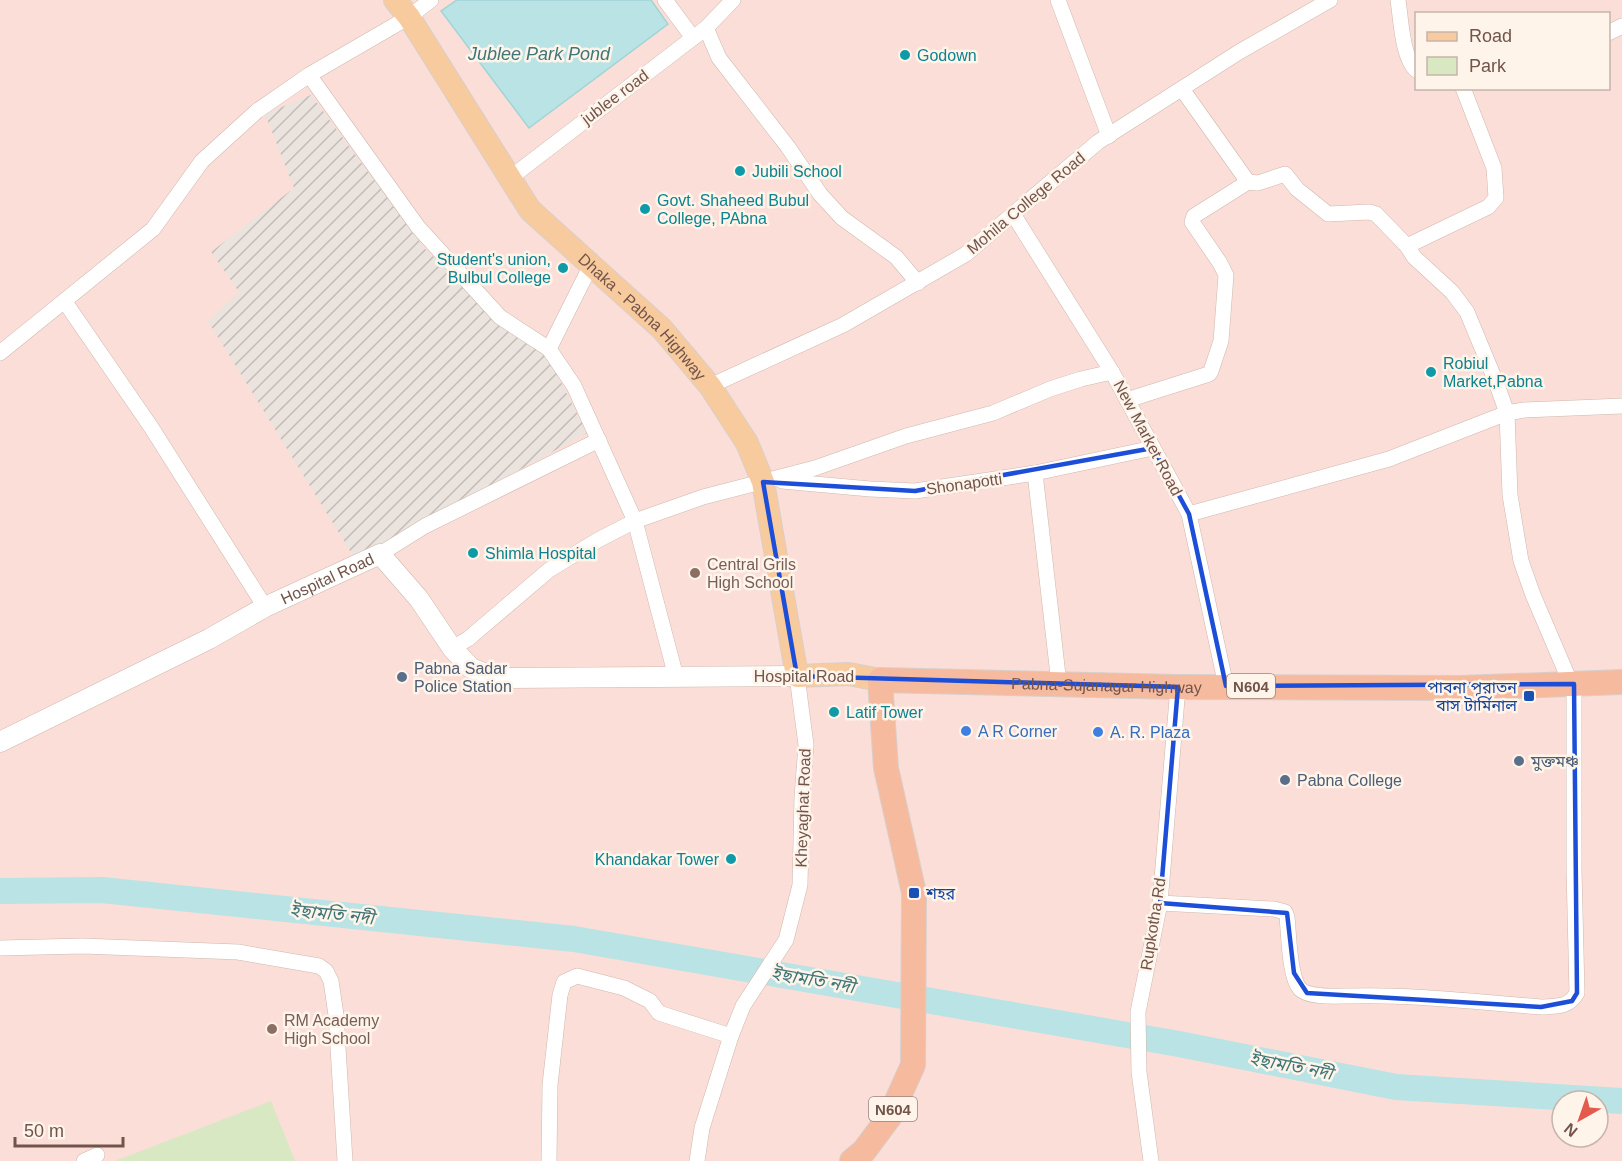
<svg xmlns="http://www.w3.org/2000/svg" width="1622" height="1161" viewBox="0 0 1622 1161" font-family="Arial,'Noto Sans Bengali',sans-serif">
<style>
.commercial{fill:#fbded8;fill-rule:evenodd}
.industrial{fill:url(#industrial-furrows)}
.green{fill:#d7e8c3}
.water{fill:#b9e3e4;stroke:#a0d4d6;stroke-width:1.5}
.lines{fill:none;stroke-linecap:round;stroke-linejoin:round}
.river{stroke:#b9e3e4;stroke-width:26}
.minor-casing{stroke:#cfb8ae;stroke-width:16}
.secondary-casing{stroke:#d1b7ab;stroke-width:21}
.primary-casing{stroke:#d8cfcc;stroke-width:24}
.trunk-casing{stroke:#d8cfcc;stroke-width:26}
.minor{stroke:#fff;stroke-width:15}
.secondary{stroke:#fff;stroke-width:20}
.primary{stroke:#f8cb9e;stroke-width:22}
.trunk{stroke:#f6ba9e;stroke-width:24}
.marked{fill:none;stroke:#1d4ed8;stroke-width:4.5;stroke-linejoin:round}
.culture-dot{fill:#0f9aa8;stroke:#fef4ea;stroke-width:2}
.education-dot{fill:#8d6e63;stroke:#fef4ea;stroke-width:2}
.service-dot{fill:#5c6f8a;stroke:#fef4ea;stroke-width:2}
.transit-dot{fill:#1a4fb4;stroke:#fef4ea;stroke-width:2}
.shop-dot{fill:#3f7fe0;stroke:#fef4ea;stroke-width:2}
.labels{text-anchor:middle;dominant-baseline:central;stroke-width:5;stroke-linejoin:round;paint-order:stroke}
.shield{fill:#fef4ea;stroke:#9d847a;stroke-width:1.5}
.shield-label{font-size:15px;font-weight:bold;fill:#73544a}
.culture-label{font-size:16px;fill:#0d838f;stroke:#fef4ea;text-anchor:start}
.street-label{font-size:16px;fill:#73544a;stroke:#fef4ea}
.education-label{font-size:16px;fill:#785e54;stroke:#fef4ea;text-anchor:start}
.service-label{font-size:16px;fill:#4e5e75;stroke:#fef4ea;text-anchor:start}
.transit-label{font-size:16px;fill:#164399;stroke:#fef4ea;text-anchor:end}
.shop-label{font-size:16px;fill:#366cbe;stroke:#fef4ea;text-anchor:start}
.water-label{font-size:18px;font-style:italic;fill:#3f7678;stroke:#fef4ea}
</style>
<defs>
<pattern id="industrial-furrows" width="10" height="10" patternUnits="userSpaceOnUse" patternTransform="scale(1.5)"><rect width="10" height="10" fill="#ebe3de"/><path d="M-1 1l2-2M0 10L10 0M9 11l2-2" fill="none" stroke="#c3bbb6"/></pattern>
</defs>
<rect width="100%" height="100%" fill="#fbefe4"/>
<!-- commercial -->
<path class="commercial" d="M0,0H1622V1161H0ZM1416,14H1608V88H1416ZM1562,1101H1598V1137H1562Z"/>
<!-- industrial -->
<path class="industrial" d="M311,95L425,249L465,285L491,319L546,353L587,433L355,559L208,321L239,292L211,252L294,188L265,114Z"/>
<!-- green -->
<path class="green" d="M271,1101L295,1161H115Z"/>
<!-- water -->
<path class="water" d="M457,0H651L668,24L529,128L441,11Z"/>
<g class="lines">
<!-- river -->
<path class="river" d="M0,891L102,890L574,939L1179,1044L1396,1087L1622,1101"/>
<!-- minor casing -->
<g class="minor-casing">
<g id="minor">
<path d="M665,0L693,38"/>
<path d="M1058,0L1109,136"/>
<path d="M1398,0C1401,19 1402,57 1416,70"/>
<path d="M706,28L719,58L788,147L820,194L842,218L896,257L918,283"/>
<path d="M1608,33L1622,26"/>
<path d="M309,75L418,227L500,317L549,349L574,386L635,521L676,677"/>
<path d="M1463,88L1494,168L1496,198L1488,207L1407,246L1414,257L1452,292L1467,312L1496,382L1507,413L1510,495L1521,561L1533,595L1571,684"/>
<path d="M1182,89L1248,182L1258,183L1285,174L1297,189L1328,214L1369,212L1376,214L1407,246"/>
<path d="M510,178L706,28L733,0"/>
<path d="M1013,214L1112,372L1189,514L1226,686"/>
<path d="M65,302L151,427L265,607"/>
<path d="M549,349L591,265"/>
<path d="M0,353L153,229L202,161L257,111L309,75L409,17L431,0"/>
<path d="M710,386L843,325L966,254L1098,142L1239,52L1330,0"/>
<path d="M1127,400L1209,374L1211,371L1221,341L1226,275L1220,263L1192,222L1194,216L1248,182"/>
<path d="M1035,473L1059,684"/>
<path d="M782,481L870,489L915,491L1035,473L1153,448"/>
<path d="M1189,514L1389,459L1507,413L1524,410L1622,406"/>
<path d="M380,554L425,526L599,440"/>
<path d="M452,648L468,639L549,570L598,540L635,521L703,497L815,468L906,436L993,413L1050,389L1081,379L1112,372"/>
<path d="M1160,903L1274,909L1285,912L1287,917C1289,934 1289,977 1300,989C1309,998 1337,996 1349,996C1413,994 1477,1002 1541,1007C1557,1006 1568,1008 1577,993L1574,870V684"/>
<path d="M0,948L83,946L238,952L319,966L326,971L331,981L336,1015L345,1161"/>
<path d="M84,1161L97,1155"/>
<path d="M549,1161L550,1085L560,995L564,982L577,976L624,988L650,1001L659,1013L731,1036"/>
<path d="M697,1161L702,1128L731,1036L743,1006L786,940L800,885L802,797L806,745L797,676"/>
<path d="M1151,1161L1139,1072L1138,1012L1160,903L1178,687"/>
</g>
</g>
<!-- secondary casing -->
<g class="secondary-casing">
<g id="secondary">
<path id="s1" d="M0,742L209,639L265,607L380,554L419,599L452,648L471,668L497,678L797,676"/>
</g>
</g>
<!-- primary casing -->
<g class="primary-casing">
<g id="primary">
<path id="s2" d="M395,0L409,17L530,210L662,329L710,386L747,443L763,482L797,676L849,674L880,680"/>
</g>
</g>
<!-- trunk casing -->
<g class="trunk-casing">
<g id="trunk">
<path id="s3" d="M852,1161L864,1151L890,1116L913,1065L914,893L886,768L880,680L1178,687L1461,688L1622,682"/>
</g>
</g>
<!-- minor -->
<use href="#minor" class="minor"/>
<!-- secondary -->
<use href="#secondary" class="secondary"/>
<!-- primary -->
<use href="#primary" class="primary"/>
<!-- trunk -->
<use href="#trunk" class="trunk"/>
</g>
<!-- marked area -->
<path class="marked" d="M1153,448L1189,514L1226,686L1574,684L1577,993L1572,1001L1541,1007L1307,993L1294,973L1287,913L1160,903L1178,687L797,676L763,482L915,491Z"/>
<!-- markers -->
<g class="culture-dot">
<circle cx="905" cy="55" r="6"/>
<circle cx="740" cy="171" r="6"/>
<circle cx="645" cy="209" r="6"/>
<circle cx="563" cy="268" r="6"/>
<circle cx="1431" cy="372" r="6"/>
<circle cx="473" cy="553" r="6"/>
<circle cx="834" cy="712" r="6"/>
<circle cx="731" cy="859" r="6"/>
</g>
<g class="education-dot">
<circle cx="695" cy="573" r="6"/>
<circle cx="272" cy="1029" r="6"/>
</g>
<g class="service-dot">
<circle cx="402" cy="677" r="6"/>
<circle cx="1519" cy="761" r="6"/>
<circle cx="1285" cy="780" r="6"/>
</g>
<g class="transit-dot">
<rect x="1523" y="690" width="12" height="12" rx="3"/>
<rect x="908" y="887" width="12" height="12" rx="3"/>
</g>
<g class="shop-dot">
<circle cx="966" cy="731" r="6"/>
<circle cx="1098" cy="732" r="6"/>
</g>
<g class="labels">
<!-- shield labels -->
<g class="shield">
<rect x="1227" y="674" width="48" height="24" rx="4.5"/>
<rect x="869" y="1097" width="48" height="24" rx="4.5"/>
</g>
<g class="shield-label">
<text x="1251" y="686">N604</text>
<text x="893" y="1109">N604</text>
</g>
<!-- culture labels -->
<g class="culture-label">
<text x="917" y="55">Godown</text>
<text x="752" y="171">Jubili School</text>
<text x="657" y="200">Govt. Shaheed Bubul<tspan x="657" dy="18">College, PAbna</tspan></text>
<text x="551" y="259" text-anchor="end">Student's union,<tspan x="551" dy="18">Bulbul College</tspan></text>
<text x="1443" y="363">Robiul<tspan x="1443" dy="18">Market,Pabna</tspan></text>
<text x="485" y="553">Shimla Hospital</text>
<text x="846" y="712">Latif Tower</text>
<text x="719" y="859" text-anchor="end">Khandakar Tower</text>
</g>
<!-- street labels -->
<g class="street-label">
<text transform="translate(615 97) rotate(-37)">jublee road</text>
<text transform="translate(1026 203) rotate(-40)">Mohila College Road</text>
<text stroke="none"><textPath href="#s2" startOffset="405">Dhaka - Pabna Highway</textPath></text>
<text transform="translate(1148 438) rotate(62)">New Market Road</text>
<text transform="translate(964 484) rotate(-8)">Shonapotti</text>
<text stroke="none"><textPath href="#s1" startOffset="366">Hospital Road</textPath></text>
<text x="804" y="676">Hospital Road</text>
<text stroke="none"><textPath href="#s3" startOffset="730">Pabna-Sujanagar Highway</textPath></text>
<text transform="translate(803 808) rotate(-88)">Kheyaghat Road</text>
<text transform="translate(1153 924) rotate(-81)">Rupkotha Rd</text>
</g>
<!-- education labels -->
<g class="education-label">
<text x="707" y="564">Central Grils<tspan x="707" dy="18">High School</tspan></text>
<text x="284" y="1020">RM Academy<tspan x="284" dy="18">High School</tspan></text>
</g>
<!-- service labels -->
<g class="service-label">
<text x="414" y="668">Pabna Sadar<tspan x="414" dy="18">Police Station</tspan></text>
<text x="1531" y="761">মুক্তমঞ্চ</text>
<text x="1297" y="780">Pabna College</text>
</g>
<!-- transit labels -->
<g class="transit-label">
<text x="1517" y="687">পাবনা পুরাতন<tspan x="1517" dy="18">বাস টার্মিনাল</tspan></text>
<text x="926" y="893" text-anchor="start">শহর</text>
</g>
<!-- shop labels -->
<g class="shop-label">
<text x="978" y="731">A R Corner</text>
<text x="1110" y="732">A. R. Plaza</text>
</g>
<!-- water labels -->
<g class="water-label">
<text x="539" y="54">Jublee Park Pond</text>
<text transform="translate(332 914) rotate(6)">ইছামতি নদী</text>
<text transform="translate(813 980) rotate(10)">ইছামতি নদী</text>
<text transform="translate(1291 1066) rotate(11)">ইছামতি নদী</text>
</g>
</g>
<!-- legend -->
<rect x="1415" y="12" width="195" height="78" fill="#fef4ea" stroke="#c6b4aa" stroke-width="1.5"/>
<rect x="1427" y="32" width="30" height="9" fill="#f8cb9e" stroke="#c6b4aa" stroke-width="1.5"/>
<text x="1469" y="42" font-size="18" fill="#73544a">Road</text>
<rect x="1427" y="57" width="30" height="18" fill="#d7e8c3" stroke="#c6b4aa" stroke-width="1.5"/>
<text x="1469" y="72" font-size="18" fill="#73544a">Park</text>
<!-- north arrow -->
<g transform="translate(1580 1119) rotate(220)"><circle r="28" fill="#fef4ea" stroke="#c6b4aa" stroke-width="1.5"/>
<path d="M0-4.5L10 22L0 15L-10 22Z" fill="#e25b4d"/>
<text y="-9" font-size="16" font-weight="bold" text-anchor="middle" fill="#73544a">N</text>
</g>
<!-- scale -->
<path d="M15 1137v9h108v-9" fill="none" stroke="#73544a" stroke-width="3"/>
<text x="24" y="1137" font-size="18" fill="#73544a" stroke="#fef4ea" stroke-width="4.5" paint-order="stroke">50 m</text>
</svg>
